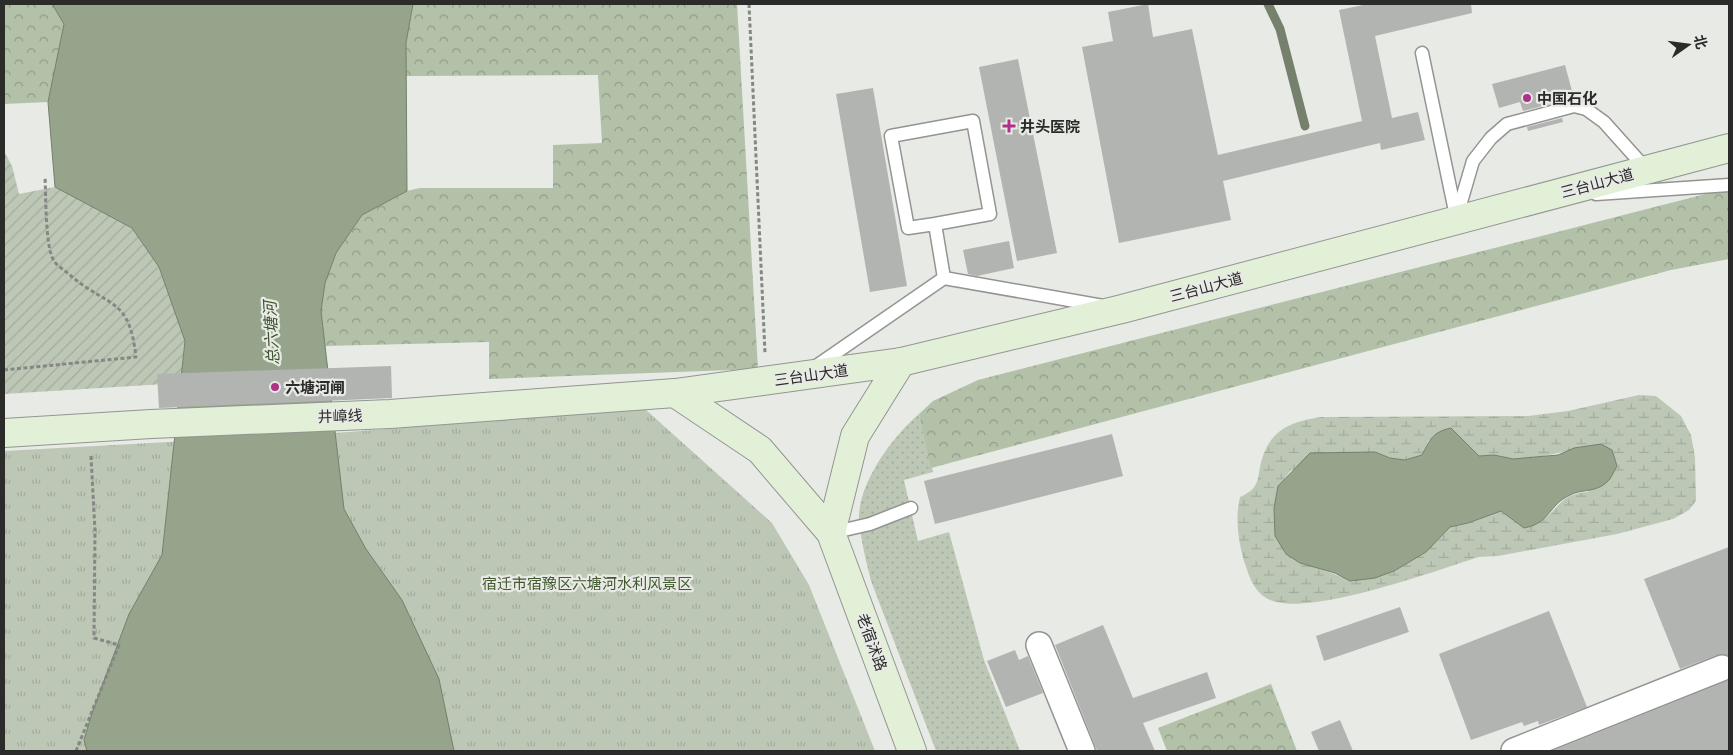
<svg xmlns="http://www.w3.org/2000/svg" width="1733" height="755" viewBox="0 0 1733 755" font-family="Ubuntu,'Noto Sans SC',sans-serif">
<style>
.grass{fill:url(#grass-dots)}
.forest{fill:url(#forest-crowns)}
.wetland{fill:url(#wetland-marsh);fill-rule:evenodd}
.park{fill:url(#park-tufts)}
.garden{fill:url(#garden-furrows)}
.water{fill:#95a48a;stroke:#75806d}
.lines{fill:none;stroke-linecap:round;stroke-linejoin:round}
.stream{stroke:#75806d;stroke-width:9}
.building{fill:#b2b4b1}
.service-casing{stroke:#939592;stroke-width:15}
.minor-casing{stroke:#939592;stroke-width:28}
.secondary-casing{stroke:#939592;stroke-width:30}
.path{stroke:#868784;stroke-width:3;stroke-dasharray:4 2.5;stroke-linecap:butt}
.service{stroke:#fff;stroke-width:12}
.minor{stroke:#fff;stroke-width:25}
.secondary{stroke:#e3f0d8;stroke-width:28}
.poi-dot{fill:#ac3388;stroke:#e8eae6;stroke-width:2}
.labels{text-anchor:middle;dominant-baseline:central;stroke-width:4.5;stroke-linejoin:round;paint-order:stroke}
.poi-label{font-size:15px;font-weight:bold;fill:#2b2b2a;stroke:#e8eae6;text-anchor:start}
.street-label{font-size:15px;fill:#2b2b2a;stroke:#e8eae6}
.park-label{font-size:15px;fill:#42592f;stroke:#e8eae6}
.water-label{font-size:16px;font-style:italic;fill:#3d542a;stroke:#e8eae6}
</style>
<defs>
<pattern id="grass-dots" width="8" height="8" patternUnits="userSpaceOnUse" patternTransform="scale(1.25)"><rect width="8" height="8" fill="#bdc7b6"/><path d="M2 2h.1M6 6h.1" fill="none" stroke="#a3ab9d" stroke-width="1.8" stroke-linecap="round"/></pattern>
<pattern id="forest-crowns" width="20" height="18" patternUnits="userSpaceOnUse" patternTransform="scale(1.25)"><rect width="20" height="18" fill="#b2c1a7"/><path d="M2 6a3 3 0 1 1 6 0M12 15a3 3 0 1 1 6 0" fill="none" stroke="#919d88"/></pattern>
<pattern id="wetland-marsh" width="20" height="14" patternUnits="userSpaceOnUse" patternTransform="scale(1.25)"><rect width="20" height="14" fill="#bdc7b6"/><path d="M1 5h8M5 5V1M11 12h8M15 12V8" fill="none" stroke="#a3ab9d"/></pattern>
<pattern id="park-tufts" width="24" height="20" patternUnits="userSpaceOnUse" patternTransform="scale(1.25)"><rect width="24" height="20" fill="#bdc7b6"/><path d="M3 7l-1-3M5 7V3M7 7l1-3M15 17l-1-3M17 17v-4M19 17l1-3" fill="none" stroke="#a3ab9d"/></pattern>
<pattern id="garden-furrows" width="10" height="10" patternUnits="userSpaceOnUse" patternTransform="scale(1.25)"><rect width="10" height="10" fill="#bdc7b6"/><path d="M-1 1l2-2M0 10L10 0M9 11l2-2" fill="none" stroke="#a3ab9d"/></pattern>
</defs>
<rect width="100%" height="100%" fill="#e8eae6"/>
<!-- grass -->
<path class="grass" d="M919,414L933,472L904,480L918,541L949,532L984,660L1020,751H936L871,581C866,561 861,541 859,521C857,484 893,436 919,414Z"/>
<!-- forest -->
<g class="forest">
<path d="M4,4H52L64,24L48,102L4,104Z"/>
<path d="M413,4H737L758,369L489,379V342L325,346L321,311L325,283L336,253L362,215L407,191L420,188H553V145L602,143L598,75L406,76V43Z"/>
<path d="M1729,188V259L1671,270L931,468L919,414L933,401L978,380Z"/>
<path d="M1271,684L1297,751H1167L1158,728Z"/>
</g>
<!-- wetland -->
<path class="wetland" d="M1639,395L1656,396L1681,416L1691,435L1695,457L1696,501L1689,510L1673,519L1617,534L1498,556L1479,557C1437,570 1305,619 1268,599C1253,591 1249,575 1244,561C1238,540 1235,518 1240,497C1262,487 1256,479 1262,459C1271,428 1294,421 1322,417L1528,416L1568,411ZM1451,428L1479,456C1491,455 1502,459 1514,459C1544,459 1572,448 1601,444L1588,492C1565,494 1564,500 1549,515C1543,521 1531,524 1524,528L1501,511L1468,523L1450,527L1426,552L1350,581C1329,570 1306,567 1286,554L1274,508L1278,487L1291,470L1375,452L1390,458L1405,460L1422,455L1428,441Z"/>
<!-- park -->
<path class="park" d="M645,409L772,523L809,585L875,751H4V451L335,433Z"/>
<!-- garden -->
<path class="garden" d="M4,151L12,166L19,194L55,187L132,228L159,267L185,341L181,383L4,394Z"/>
<!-- water -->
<g class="water">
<path d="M52,4H413L406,43L407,191L362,215L336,253L325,283L321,311L344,509L366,549L402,600L439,679L454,751H87L84,740L92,713L129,614L162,555L185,341L159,267L132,228L55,187L48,102L64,24Z"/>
<path d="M1451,428L1479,456L1494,455L1513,459L1558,455L1574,448L1601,444L1612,450L1617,466C1614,471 1611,479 1606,483C1594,493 1580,489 1570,495C1548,505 1551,523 1524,528L1501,511L1468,523L1450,527L1426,552L1394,571L1375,578L1350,581L1335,573L1300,563L1286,554L1275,536L1274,508L1278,486L1310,453L1375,452L1390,458L1405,460L1422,455C1430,439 1433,432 1451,428Z"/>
</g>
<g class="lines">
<!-- stream -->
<path class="stream" d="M1268,4L1280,29L1305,126"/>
</g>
<!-- building -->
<g class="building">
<path d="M1148,4L1153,37L1192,29L1218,155L1362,121L1339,10L1368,4H1471L1472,13L1375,36L1392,118L1418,112L1425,140L1381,150L1380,143L1223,181L1231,220L1119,243L1082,47L1113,41L1108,12Z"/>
<path d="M1018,59L1057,253L1017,261L979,67Z"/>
<path d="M1565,65L1572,91L1556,95L1558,102L1523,111L1520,102L1499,108L1492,84Z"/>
<path d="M873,88L907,286L870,292L836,94Z"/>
<path d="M1562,118L1563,122L1528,131L1527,127Z"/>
<path d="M1009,241L1014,268L977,276L968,274L963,250Z"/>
<path d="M391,366L392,398L159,408L157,374Z"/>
<path d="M1112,434L1123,476L935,524L924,481Z"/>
<path d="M1729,547V656L1717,655L1680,669L1644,579Z"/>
<path d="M1400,607L1409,632L1324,661L1316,636Z"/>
<path d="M1549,611L1587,707L1539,725L1538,721L1524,726L1522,722L1471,740L1439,654Z"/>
<path d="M1103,625L1133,698L1207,672L1216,698L1143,723L1155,751H1097L1096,748L1055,645Z"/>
<path d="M1015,650L1019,660L1028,656L1043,693L1006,707L987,661Z"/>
<path d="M1729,680V751H1552L1727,681Z"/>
<path d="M1340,720L1353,751H1319L1311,732Z"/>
</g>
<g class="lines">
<!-- service casing -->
<g class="service-casing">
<g id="service">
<path d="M1422,53L1456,216"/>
<path d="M1596,194L1729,185"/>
<path d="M1456,219L1473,161L1491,138L1507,124L1574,106L1586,109L1604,122L1647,170"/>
<path d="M935,224L908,228L891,136L973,121L990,214L935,224L944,278"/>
<path d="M815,367L944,278L1103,306"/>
<path d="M831,533L870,524L911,508"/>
</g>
</g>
<!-- minor casing -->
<g class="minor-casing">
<g id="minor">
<path d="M1039,645L1082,751"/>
<path d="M1514,751L1722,668"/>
</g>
</g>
<!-- secondary casing -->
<g class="secondary-casing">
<g id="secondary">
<path d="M675,393L760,450L831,533L912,751"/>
<path d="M4,433L151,424L390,414L675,393L901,362L1122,309L1729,148"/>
<path d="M831,533L855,436L901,362"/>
</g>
</g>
<!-- path -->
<g class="path">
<path d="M749,4L765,353"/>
<path d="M4,370L136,357C129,297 111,309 71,276C66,271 57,266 54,261C45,248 46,194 45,177"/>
<path d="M76,751L119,645L94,638L95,531L91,456"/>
</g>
<!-- service -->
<use href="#service" class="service"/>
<!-- minor -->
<use href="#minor" class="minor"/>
<!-- secondary -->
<use href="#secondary" class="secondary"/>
</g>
<!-- markers -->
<g class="poi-dot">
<circle cx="1527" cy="98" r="5"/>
<path d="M1006.5 118.5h5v5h5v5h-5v5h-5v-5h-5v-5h5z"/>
<circle cx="275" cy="387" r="5"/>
</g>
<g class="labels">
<!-- poi labels -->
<g class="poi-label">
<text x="1537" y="98">中国石化</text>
<text x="1020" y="126">井头医院</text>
<text x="285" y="387">六塘河闸</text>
</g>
<!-- street labels -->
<g class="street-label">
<text transform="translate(1597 183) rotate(-15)">三台山大道</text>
<text transform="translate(1206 287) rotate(-15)">三台山大道</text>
<text transform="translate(811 375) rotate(-8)">三台山大道</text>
<text transform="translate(340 416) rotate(-2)">井嶂线</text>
<text transform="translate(872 642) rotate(70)">老宿沭路</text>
</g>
<!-- park labels -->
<g class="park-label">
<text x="587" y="583">宿迁市宿豫区六塘河水利风景区</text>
</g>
<!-- water labels -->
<g class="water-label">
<text transform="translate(271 333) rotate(-93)">总六塘河</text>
</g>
</g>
<!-- border -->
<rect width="1733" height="755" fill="none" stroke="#2b2b2a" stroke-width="10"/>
<!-- north arrow -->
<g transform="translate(1688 45) rotate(76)" stroke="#e8eae6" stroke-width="4" paint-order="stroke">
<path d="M0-4L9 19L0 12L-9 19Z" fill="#2b2b2a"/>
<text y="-8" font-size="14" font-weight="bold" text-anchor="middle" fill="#2b2b2a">北</text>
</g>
</svg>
